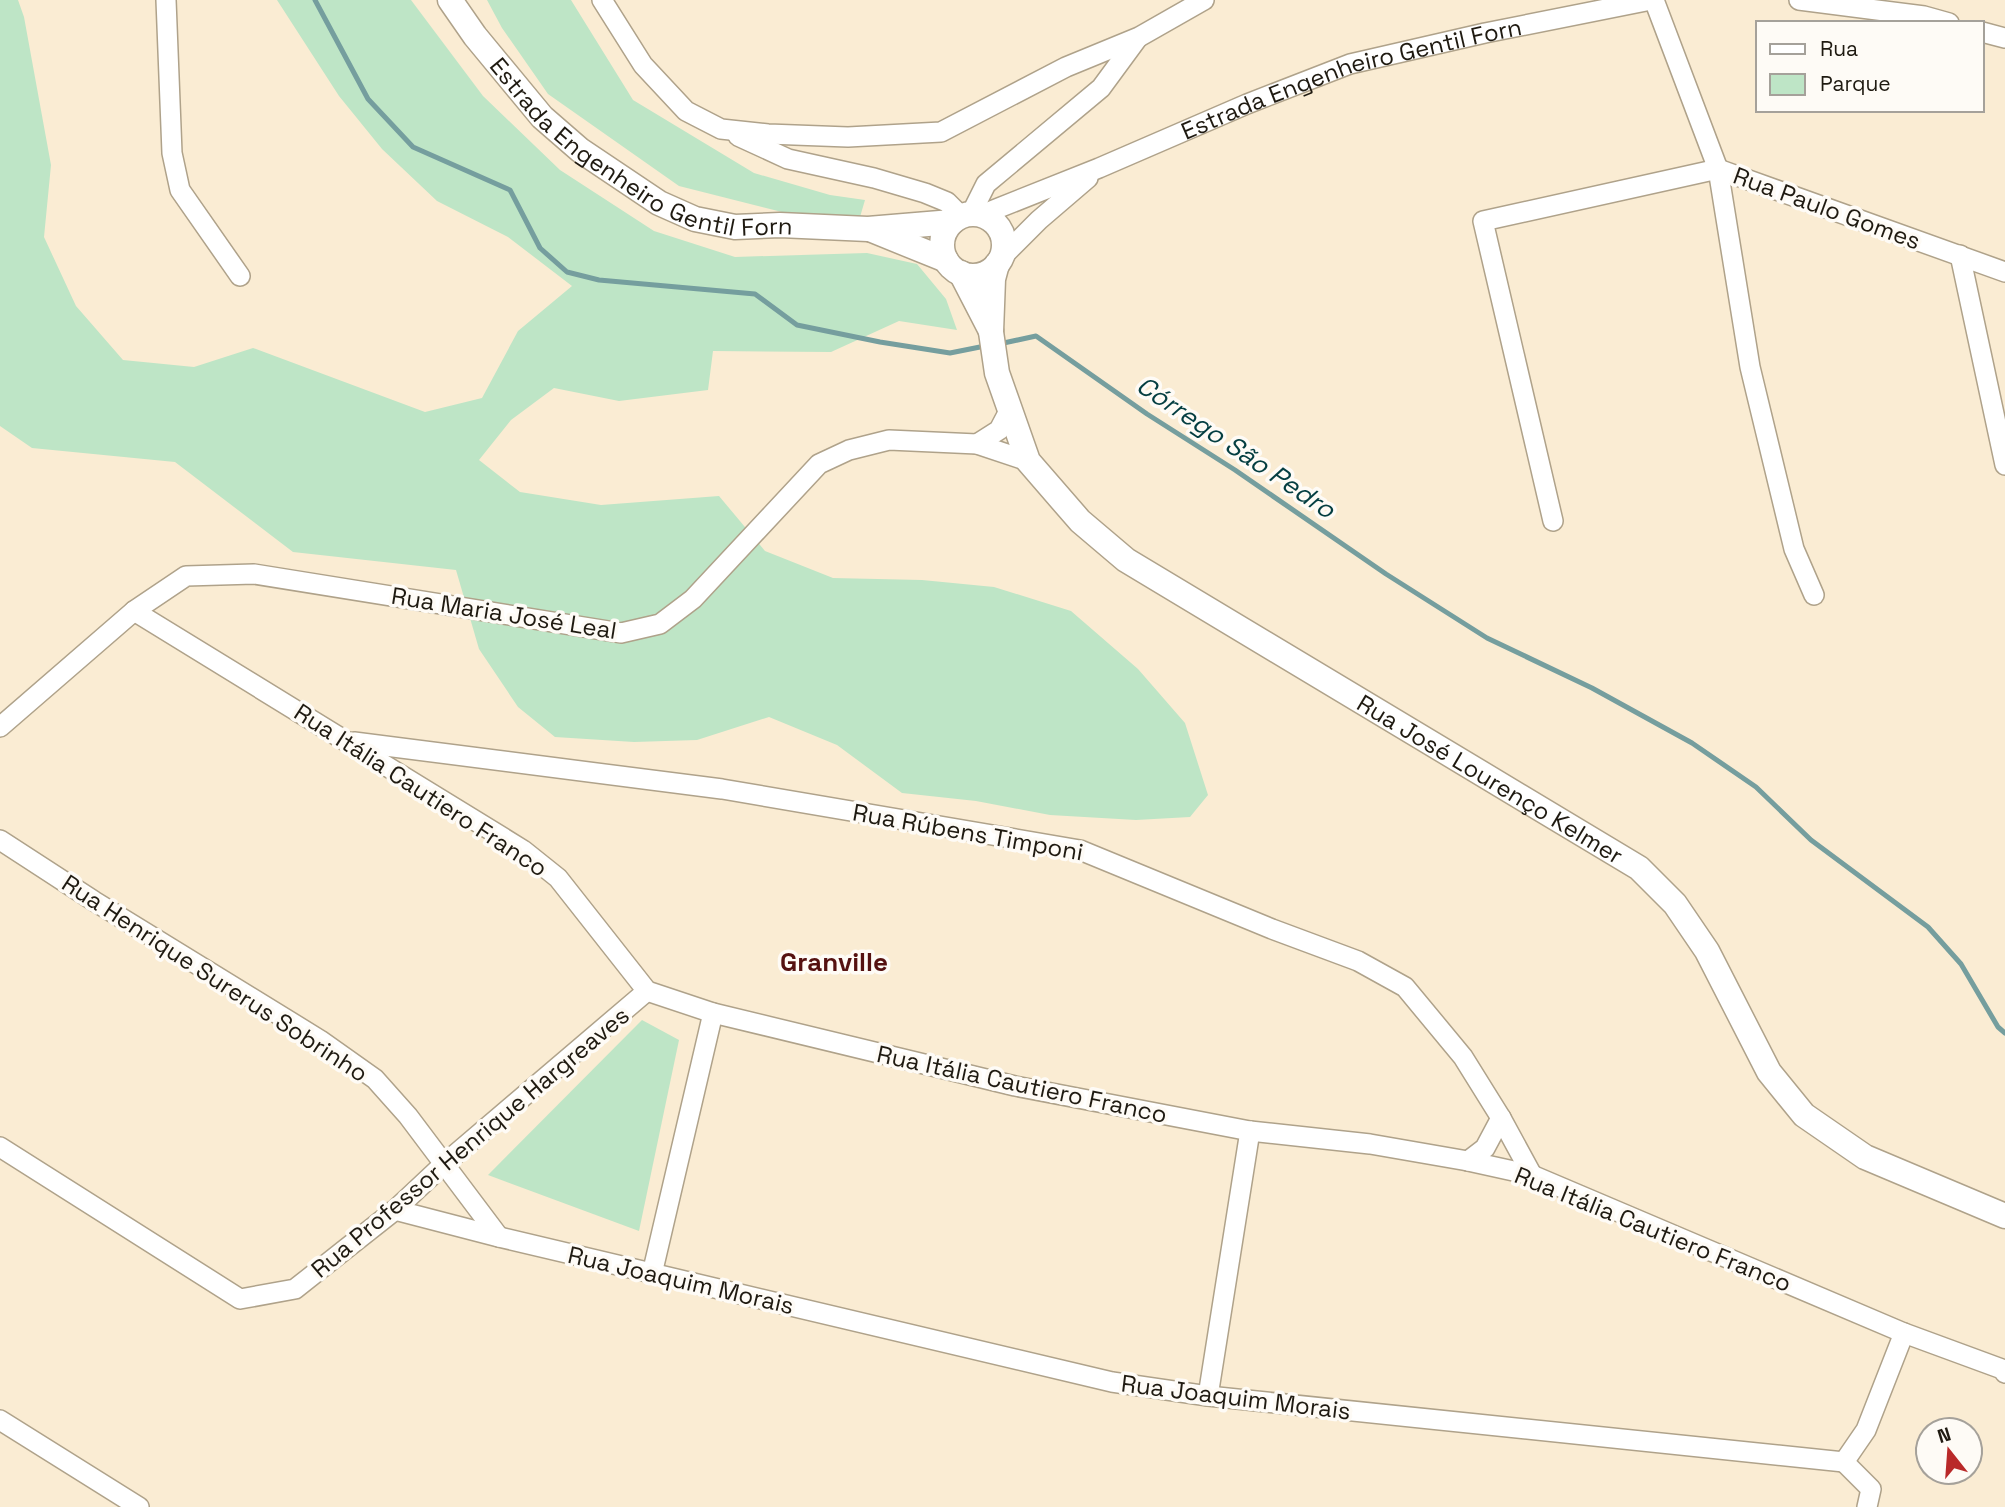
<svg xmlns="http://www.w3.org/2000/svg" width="2005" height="1507" viewBox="0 0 2005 1507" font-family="'Space Grotesk',sans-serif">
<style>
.green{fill:#bee5c6}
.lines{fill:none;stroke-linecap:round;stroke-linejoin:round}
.stream{stroke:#759e9e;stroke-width:5}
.minor-casing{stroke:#afa28a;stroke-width:22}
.major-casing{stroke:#afa28a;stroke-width:27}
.minor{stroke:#fff;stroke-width:19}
.major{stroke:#fff;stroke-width:24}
.labels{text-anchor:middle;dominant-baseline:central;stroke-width:7;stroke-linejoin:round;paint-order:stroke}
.street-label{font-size:24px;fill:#1f1a11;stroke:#fefbf6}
.water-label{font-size:26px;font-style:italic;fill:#043e41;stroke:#fefbf6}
.neighbourhood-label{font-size:26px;font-weight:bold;fill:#551110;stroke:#fefbf6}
</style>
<rect width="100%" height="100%" fill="#faecd3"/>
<!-- green -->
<g class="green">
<path d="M0,0H18L24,17L51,165L44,237L76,306L123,360L194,367L253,348L425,412L482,398L518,331L572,286L508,237L437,201L382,149L339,96L277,0H411L483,96L560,170L654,231L735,257L867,253L917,264L946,299L957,330L899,321L831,352L713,351L708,390L619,401L554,388L511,420L479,460L520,492L601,505L719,496L765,551L833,578L922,580L994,587L1071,611L1138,669L1185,723L1208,795L1190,817L1136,820L1050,815L976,801L902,793L837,745L769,717L697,740L634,742L555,737L518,707L479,649L456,570L293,552L175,462L32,448L0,426Z"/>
<path d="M487,0H571L633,100L754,173L830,195L865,200L860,217L782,212L679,186L548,94L502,28Z"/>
<path d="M642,1020L679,1040L639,1231L488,1175Z"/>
</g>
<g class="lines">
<!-- stream -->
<g class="stream">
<path d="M315,0L368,99L413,147L510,190L540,248L567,272L599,280L755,294L797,325L880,342L950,353L985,346"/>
<path d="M999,344L1036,336L1147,414L1235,470L1386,574L1487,638L1592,688L1692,743L1756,787L1811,840L1928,927L1961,964L1998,1027L2005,1033"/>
</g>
<!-- minor casing -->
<g class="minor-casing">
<g id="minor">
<path d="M166,0L172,153L180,190L240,276"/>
<path d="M602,0L643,65L686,111L721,129L768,134L848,137L941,132L1066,67L1139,37L1204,0"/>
<path d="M1654,0L1718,169L1750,367L1794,549L1814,595"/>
<path d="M1799,0L1924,16L1949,23"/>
<path d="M1982,32L2005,38"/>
<path d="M738,136L788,159L874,178L925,193L947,202L961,216"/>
<path d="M971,214L986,184L1101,88L1137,39"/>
<path id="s1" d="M981,215L1099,168L1247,104L1350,64L1485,33L1651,0"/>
<path d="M1960,255L2005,465"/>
<path d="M1001,258L1039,220L1088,178"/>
<path d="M977,444L999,430L1010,409"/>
<path d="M1553,521L1483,221L1718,169L2005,272"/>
<path d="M134,611L523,850L558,878L647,991L713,1013L1015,1086L1250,1131L1370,1144L1468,1161L1532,1175L1904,1333L2002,1369L2005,1373"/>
<path d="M0,727L134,611L186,576L254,574L621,633L660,624L693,599L819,464L849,450L889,440L977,444L1028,461"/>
<path d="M354,742L722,789L1080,850L1272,929L1358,961L1405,987L1463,1057L1501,1118L1532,1175"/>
<path d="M0,840L94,901L320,1040L375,1079L408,1116L499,1237"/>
<path d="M0,1147L240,1299L295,1289L395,1210L444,1164L647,991"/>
<path d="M1468,1161L1485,1148L1501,1118"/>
<path d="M395,1210L499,1237L1112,1382L1208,1396L1844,1462L1866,1430L1904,1333"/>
<path d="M652,1274L713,1013"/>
<path d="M1208,1396L1250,1131"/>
<path d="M0,1420L139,1507"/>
<path d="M1844,1462L1871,1489L1867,1507"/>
</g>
</g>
<!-- major casing -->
<g class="major-casing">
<g id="major">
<path id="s2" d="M450,0L475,36L542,117L580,150L659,203L695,219L735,227L780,225L868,229L952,222"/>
<circle cx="973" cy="245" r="31"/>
<path d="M872,230L946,260"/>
<path id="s3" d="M997,264L993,279L991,332L997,373L1028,461L1080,521L1126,560L1639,868L1675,904L1707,951L1769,1072L1804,1115L1865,1157L2005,1216"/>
<path d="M961,273L991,331"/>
</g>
</g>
<!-- minor -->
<use href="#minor" class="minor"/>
<!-- major -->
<use href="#major" class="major"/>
</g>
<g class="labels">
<!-- street labels -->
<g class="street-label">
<text stroke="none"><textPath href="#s1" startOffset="396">Estrada Engenheiro Gentil Forn</textPath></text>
<text stroke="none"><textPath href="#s2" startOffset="254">Estrada Engenheiro Gentil Forn</textPath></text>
<text transform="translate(1827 208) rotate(20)">Rua Paulo Gomes</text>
<text transform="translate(504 613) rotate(9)">Rua Maria José Leal</text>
<text stroke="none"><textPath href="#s3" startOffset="768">Rua José Lourenço Kelmer</textPath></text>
<text transform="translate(421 790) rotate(33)">Rua Itália Cautiero Franco</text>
<text transform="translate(968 832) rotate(10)">Rua Rúbens Timponi</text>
<text transform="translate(215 978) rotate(33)">Rua Henrique Surerus Sobrinho</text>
<text transform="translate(1022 1084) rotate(12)">Rua Itália Cautiero Franco</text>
<text transform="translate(470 1142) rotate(-40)">Rua Professor Henrique Hargreaves</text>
<text transform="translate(1653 1229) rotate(22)">Rua Itália Cautiero Franco</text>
<text transform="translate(681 1280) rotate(13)">Rua Joaquim Morais</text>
<text transform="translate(1236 1397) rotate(7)">Rua Joaquim Morais</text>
</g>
<!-- water labels -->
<g class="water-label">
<text transform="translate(1236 447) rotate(34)">Córrego São Pedro</text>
</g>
<!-- neighbourhood labels -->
<g class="neighbourhood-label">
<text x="834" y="962">Granville</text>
</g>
</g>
<!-- legend -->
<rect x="1756" y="21" width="228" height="91" fill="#fefbf6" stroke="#a5a19a" stroke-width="2"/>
<rect x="1770" y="44" width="35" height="10" fill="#ffffff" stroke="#a5a19a" stroke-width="2"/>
<text x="1820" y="56" font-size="21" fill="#1f1a11">Rua</text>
<rect x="1770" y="74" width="35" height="21" fill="#bee5c6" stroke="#a5a19a" stroke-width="2"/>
<text x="1820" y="91" font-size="21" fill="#1f1a11">Parque</text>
<!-- north arrow -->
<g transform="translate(1949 1451) rotate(343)"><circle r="33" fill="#fefbf6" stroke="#a5a19a" stroke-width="2"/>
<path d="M0-5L12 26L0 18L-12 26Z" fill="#b92929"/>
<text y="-10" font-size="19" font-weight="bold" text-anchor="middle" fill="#1f1a11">N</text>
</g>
</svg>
